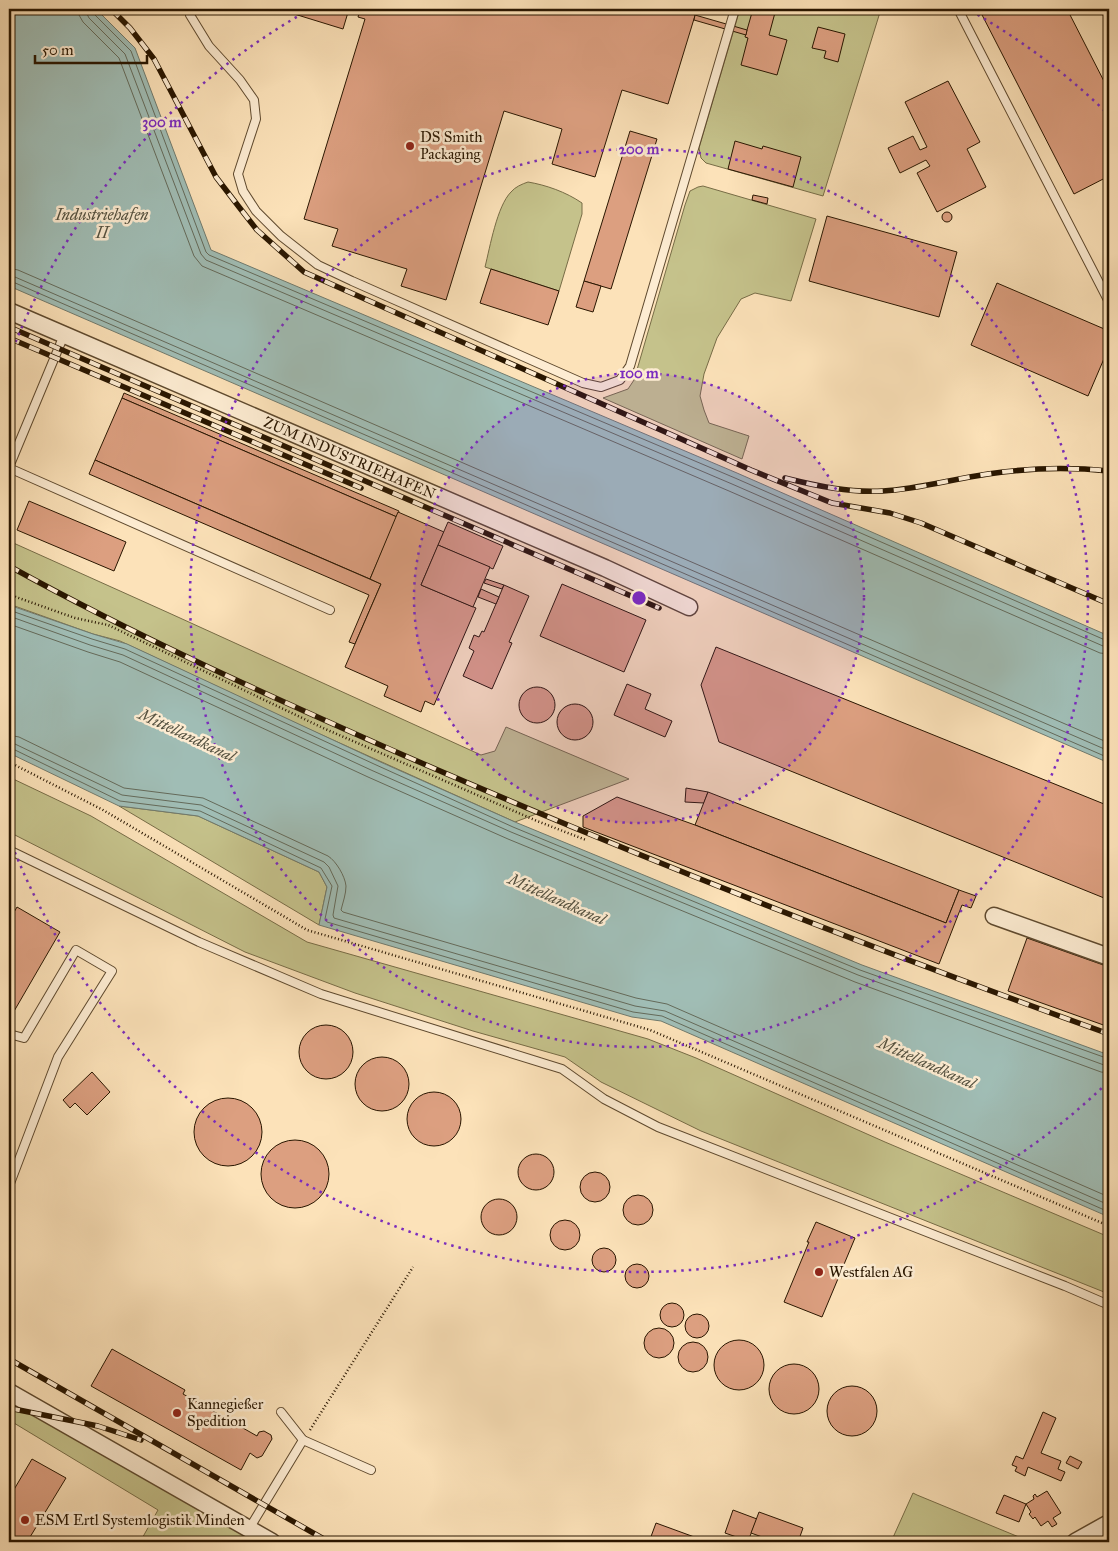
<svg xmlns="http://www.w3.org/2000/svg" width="1118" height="1551" viewBox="0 0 1118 1551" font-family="'IM FELL Great Primer',serif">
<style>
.green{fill:#c5c28b;stroke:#776c46}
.water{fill:#a0bdb5;stroke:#707a6d}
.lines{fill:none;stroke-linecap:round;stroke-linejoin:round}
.shore{stroke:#646a5a;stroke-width:1}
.building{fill:#dc9f80;stroke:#291600}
.lane-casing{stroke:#5e492e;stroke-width:10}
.street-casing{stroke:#5e492e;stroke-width:19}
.path{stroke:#291600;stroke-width:2.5;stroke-dasharray:1 2.5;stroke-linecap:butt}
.lane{stroke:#fdecd2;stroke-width:8}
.street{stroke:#fdecd2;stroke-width:16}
.rail-casing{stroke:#291600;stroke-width:5.5}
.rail{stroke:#fdecd2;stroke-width:4;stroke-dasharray:11;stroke-linecap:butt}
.ring{fill:none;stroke:#7b2cbf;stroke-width:2.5;stroke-dasharray:2.5 5}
.poi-dot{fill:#8f2418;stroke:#fdecd2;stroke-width:2}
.labels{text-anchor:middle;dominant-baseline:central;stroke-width:5;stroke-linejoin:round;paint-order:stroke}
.poi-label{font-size:15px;fill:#291600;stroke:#fdecd2;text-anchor:start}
.street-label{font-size:15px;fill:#291600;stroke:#fdecd2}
.water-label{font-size:16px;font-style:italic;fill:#53503f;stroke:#fdecd2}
.centre{fill:#7b2cbf;stroke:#fdecd2;stroke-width:2.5}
.ring-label{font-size:15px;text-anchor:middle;font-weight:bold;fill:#7b2cbf;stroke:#fdecd2;stroke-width:5;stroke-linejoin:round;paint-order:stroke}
</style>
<rect width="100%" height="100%" fill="#fce2b9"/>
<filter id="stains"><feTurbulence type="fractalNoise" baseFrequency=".004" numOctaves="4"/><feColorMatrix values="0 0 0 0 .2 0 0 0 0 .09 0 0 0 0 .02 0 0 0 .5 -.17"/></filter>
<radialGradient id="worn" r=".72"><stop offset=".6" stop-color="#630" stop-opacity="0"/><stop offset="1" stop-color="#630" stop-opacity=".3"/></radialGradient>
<!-- green -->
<g class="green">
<path d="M740,9H881L823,196L706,163L701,158L699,148Z"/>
<path d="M528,182C546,185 566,192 582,203V214L559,291L485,267C490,247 497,206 511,192C515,187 522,184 528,182Z"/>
<path d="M703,186L816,219L791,301L755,293L741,299L717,338L704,374L700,396L704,410L709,423L749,436L742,459L603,398L628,389L634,380L685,205L690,191L698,187Z"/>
<path d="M9,541L169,613L481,755L495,751L506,727L629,779L515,822L293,722L120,641L93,634L9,604Z"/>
<path d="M9,777L91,816L307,942L648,1039L696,1058L885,1142L1109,1237V1294L701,1131L601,1082L565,1057L473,1031L355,993L245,952L9,832Z"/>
<path d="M119,806L198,816L319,872L327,887L319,925Z"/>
<path d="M9,1401L256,1542H140L158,1510L9,1420Z"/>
<path d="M913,1493L917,1495L1031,1542H891Z"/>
</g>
<!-- water -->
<g class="water">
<path d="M9,9H96L135,48L211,250L737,473L1109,636V763L9,286Z"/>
<path d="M9,605L93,634L127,644L376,760L515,822L862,965L1109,1055V1217L661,1021L632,1017L319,925L327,887L319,872L198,816L119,806L9,753Z"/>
</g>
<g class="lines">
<!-- shore -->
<g class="shore">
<path d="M79,9V15L83,22L119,58L194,256L202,266L729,491L1100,653L1109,654"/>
<path d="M86,9L87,14L89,18L125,54L201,254L206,260L732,484L1103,646L1109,647"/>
<path d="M93,9L94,14L131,51L206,252L209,255L735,478L1105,640H1109"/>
<path d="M9,268L18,270L1109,743"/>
<path d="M9,276L15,277L1109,751"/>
<path d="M9,282H13L1109,758"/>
<path d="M9,610L92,639L125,649L374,764L513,827L860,970L1109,1059"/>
<path d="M9,616L90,645L123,655L371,770L511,832L858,975L1104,1065L1109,1066"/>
<path d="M9,624L88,652L120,662L368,777L508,839L855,982L1101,1072L1109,1073"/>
<path d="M9,735L19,737L124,788L203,798L328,856C336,861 345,876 346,886C346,894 343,902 341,910L343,912L636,998L667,1004L1109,1197"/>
<path d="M9,742L15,744L122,795L201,805L324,862L329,867L338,886L333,915L334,918L635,1006L665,1011L1109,1205"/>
<path d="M9,749H13L120,801L200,811L321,868L332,886L325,919L327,922L633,1012L662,1016L1109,1212"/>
</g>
</g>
<!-- building -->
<g class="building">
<path d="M278,9H349L343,29Z"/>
<path d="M357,9H697L668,104L622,90L595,177L552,164L562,129L504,111L446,300L401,286L407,269L332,246L338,229L304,219L365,19L358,17L360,10Z"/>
<path d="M753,9H776L769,35L787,40L777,75L741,65L748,38L745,37Z"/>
<path d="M979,9H1067L1109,91V176L1074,194Z"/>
<path d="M1100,9H1109V27Z"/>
<path d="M695,15L747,30L746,35L694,20Z"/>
<path d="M818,27L845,34L838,62L824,58L826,51L812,48Z"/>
<path d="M948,81L980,142L967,149L986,187L937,212L917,173L930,166L926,160L900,173L888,148L913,136L920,150L927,147L905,102Z"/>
<path d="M630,131L657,139L611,289L584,281Z"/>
<path d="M735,141L762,149L763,146L801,157L793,187L728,169Z"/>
<path d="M753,195L768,198L767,204L752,200Z"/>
<circle cx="947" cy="217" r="5"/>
<path d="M827,216L957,252L939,317L809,281Z"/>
<path d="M491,269L559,291L548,325L480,303Z"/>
<path d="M584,281L601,286L593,312L576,307Z"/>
<path d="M997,283L1109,331V347L1088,396L971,345Z"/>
<path d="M124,393L399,511L397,517L122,398Z"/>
<path d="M122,398L397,517L370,579L95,460Z"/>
<path d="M95,460L381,584L355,644L349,642L369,595L89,474Z"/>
<path d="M29,501L126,542L114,571L17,530Z"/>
<path d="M398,512L444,532L421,585L476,608L434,705L425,701L421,712L384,696L388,686L345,667L381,584L370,579Z"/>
<path d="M448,522L503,546L493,569L438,545Z"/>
<path d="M438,545L490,567L473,607L421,585Z"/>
<path d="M486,579L504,585L502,589L484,583Z"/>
<path d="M562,584L646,620L624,672L540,636Z"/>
<path d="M504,585L529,596L509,642L512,643L492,689L463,676L474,651L469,648L474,635L479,637L482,631L484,632Z"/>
<path d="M481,589L499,597L496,604L478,597Z"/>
<path d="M716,647L1109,806V900L719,742L701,685Z"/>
<path d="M627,684L651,694L645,709L672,721L665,737L614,715Z"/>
<circle cx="537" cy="705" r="18"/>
<circle cx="575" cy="722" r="18"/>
<path d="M686,788L708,792L704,803L685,802Z"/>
<path d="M708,792L959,890L946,923L695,825Z"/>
<path d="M617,797L695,825L946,923L959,890L976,896L971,908L962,905L939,964L583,827V816Z"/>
<path d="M17,907L60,932L13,1013L9,1011V921Z"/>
<path d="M1027,938L1109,967V1027L1008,991Z"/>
<circle cx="326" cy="1052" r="27"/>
<circle cx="382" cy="1084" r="27"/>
<path d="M92,1072L110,1092L87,1115L75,1103L70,1108L63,1100Z"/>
<circle cx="434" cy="1119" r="27"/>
<circle cx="228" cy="1132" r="34"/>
<circle cx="295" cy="1174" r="34"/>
<circle cx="536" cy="1172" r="18"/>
<circle cx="595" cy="1187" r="15"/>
<circle cx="638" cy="1210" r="15"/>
<circle cx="499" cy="1217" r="18"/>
<circle cx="565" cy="1235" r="15"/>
<path d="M816,1222L855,1238L822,1317L784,1302L809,1242H807Z"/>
<circle cx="604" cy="1260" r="12"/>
<circle cx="637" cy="1276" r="12"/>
<circle cx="672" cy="1315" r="12"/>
<circle cx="697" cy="1326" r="12"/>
<circle cx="659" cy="1343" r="15"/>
<circle cx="739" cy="1365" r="25"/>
<circle cx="693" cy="1357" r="15"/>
<path d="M112,1349L185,1390L183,1394L257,1436L259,1432L264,1431L271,1435L272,1439L262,1456L257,1458L250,1453L241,1470L91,1386Z"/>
<circle cx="794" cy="1389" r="25"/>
<circle cx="852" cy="1411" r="25"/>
<path d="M1043,1412L1056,1418L1041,1453L1061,1461L1058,1469L1065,1472L1061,1481L1028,1467L1025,1476L1015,1471L1017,1467L1012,1465L1016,1456L1023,1459Z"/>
<path d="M1070,1456L1082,1462L1078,1469L1066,1463Z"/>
<path d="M32,1459L66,1478L27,1542H9V1498Z"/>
<path d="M1047,1491L1061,1513L1053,1518L1057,1524L1052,1527L1048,1521L1041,1526L1035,1517L1033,1519L1029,1514L1031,1512L1026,1504L1034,1499L1033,1496L1035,1494L1037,1497Z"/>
<path d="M1004,1495L1026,1504L1019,1522L996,1513Z"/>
<path d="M733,1510L757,1519L748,1541L725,1533Z"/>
<path d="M759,1512L803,1528L798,1542H776L751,1533Z"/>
<path d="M656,1523L708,1542H649Z"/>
</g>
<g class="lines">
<!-- lane casing -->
<g class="lane-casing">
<g id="lane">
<path d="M189,9L190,15L209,46L240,80L254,100L256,119L238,174L243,191L256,211L281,236L318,265L352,281L583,383L601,387L620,380L630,366L735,9"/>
<path d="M958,9L1109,302"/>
<path d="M9,467L64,335"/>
<path d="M9,468L330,610"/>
<path d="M9,850L199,942L321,994L562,1069L604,1099L658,1127L1065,1286L1109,1305"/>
<path d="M9,1034L24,1038L76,950L112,971L58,1057L9,1186"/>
<path d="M281,1412L303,1440"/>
<path d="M249,1529L303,1440L371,1470"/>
</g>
</g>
<!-- street casing -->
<g class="street-casing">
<g id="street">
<path id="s1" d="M9,311L605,568L689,607"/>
<path d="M994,916L1109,957"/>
<path d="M9,1392L272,1542"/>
<path d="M1075,1542L1109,1523"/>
</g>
</g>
<!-- path -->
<g class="path">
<path d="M9,593L16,597L75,618L108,625L323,728L537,821L586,840"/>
<path d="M9,762L103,810L307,930L650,1030L1109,1226"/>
<path d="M310,1430L413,1267"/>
</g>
<!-- lane -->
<use href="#lane" class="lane"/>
<!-- street -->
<use href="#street" class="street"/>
<!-- rail casing -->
<g class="rail-casing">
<g id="rail">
<path d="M111,9L130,28L154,59L216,177L239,207L257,230L304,272L751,470L832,503L890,513L921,523L1109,604"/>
<path d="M9,327L659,608"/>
<path d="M9,338L361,488"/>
<path d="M785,478C817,486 850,493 883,491C918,489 953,479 988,474C1028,468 1069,467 1109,471"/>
<path d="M9,566C139,638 274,698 410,758C640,858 873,949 1109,1034"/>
<path d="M9,1359L329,1542"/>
<path d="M9,1408L98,1426L141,1440"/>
</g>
</g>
<!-- rail -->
<use href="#rail" class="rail"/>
</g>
<!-- distance rings -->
<circle cx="639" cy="598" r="225" fill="#7b2cbf" fill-opacity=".12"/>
<g class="ring">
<circle cx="639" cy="598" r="225"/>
<circle cx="639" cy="598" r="449"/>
<path d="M1107 1083A674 674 0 0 1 10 840M10 356A674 674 0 0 1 307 11M971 11A674 674 0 0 1 1107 113"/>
</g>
<!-- markers -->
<g class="poi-dot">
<circle cx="410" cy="146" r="5"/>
<circle cx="819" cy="1272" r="5"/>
<circle cx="177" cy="1413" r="5"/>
<circle cx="25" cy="1520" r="5"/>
</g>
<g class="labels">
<!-- poi labels -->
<g class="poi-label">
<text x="420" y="137">DS Smith<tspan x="420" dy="17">Packaging</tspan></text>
<text x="829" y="1272">Westfalen AG</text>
<text x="187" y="1404">Kannegießer<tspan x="187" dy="17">Spedition</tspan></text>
<text x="35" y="1520">ESM Ertl Systemlogistik Minden</text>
</g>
<!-- street labels -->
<g class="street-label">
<text stroke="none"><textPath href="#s1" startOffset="371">ZUM INDUSTRIEHAFEN</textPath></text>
</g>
<!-- water labels -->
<g class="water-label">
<text x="102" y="214">Industriehafen<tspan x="102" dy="18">II</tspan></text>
<text transform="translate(187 735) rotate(25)">Mittellandkanal</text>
<text transform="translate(557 899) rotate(24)">Mittellandkanal</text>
<text transform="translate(927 1063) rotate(24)">Mittellandkanal</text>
</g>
</g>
<circle cx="639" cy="598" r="8" class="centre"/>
<g class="ring-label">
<text x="162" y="127">300 m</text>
<text x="639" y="154">200 m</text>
<text x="639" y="378">100 m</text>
</g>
<!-- margin -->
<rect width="1118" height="1551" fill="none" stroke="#fce2b9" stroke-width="30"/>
<rect x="10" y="10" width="1098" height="1531" fill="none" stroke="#291600" stroke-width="2.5"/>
<rect x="15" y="15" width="1088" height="1521" fill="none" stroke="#291600"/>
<!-- scale -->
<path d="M35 55v8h112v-8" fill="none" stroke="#291600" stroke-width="2.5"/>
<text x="42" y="55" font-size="15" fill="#291600" stroke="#fdecd2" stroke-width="4" paint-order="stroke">50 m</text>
<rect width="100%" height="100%" filter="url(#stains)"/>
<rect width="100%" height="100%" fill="url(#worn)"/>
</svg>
